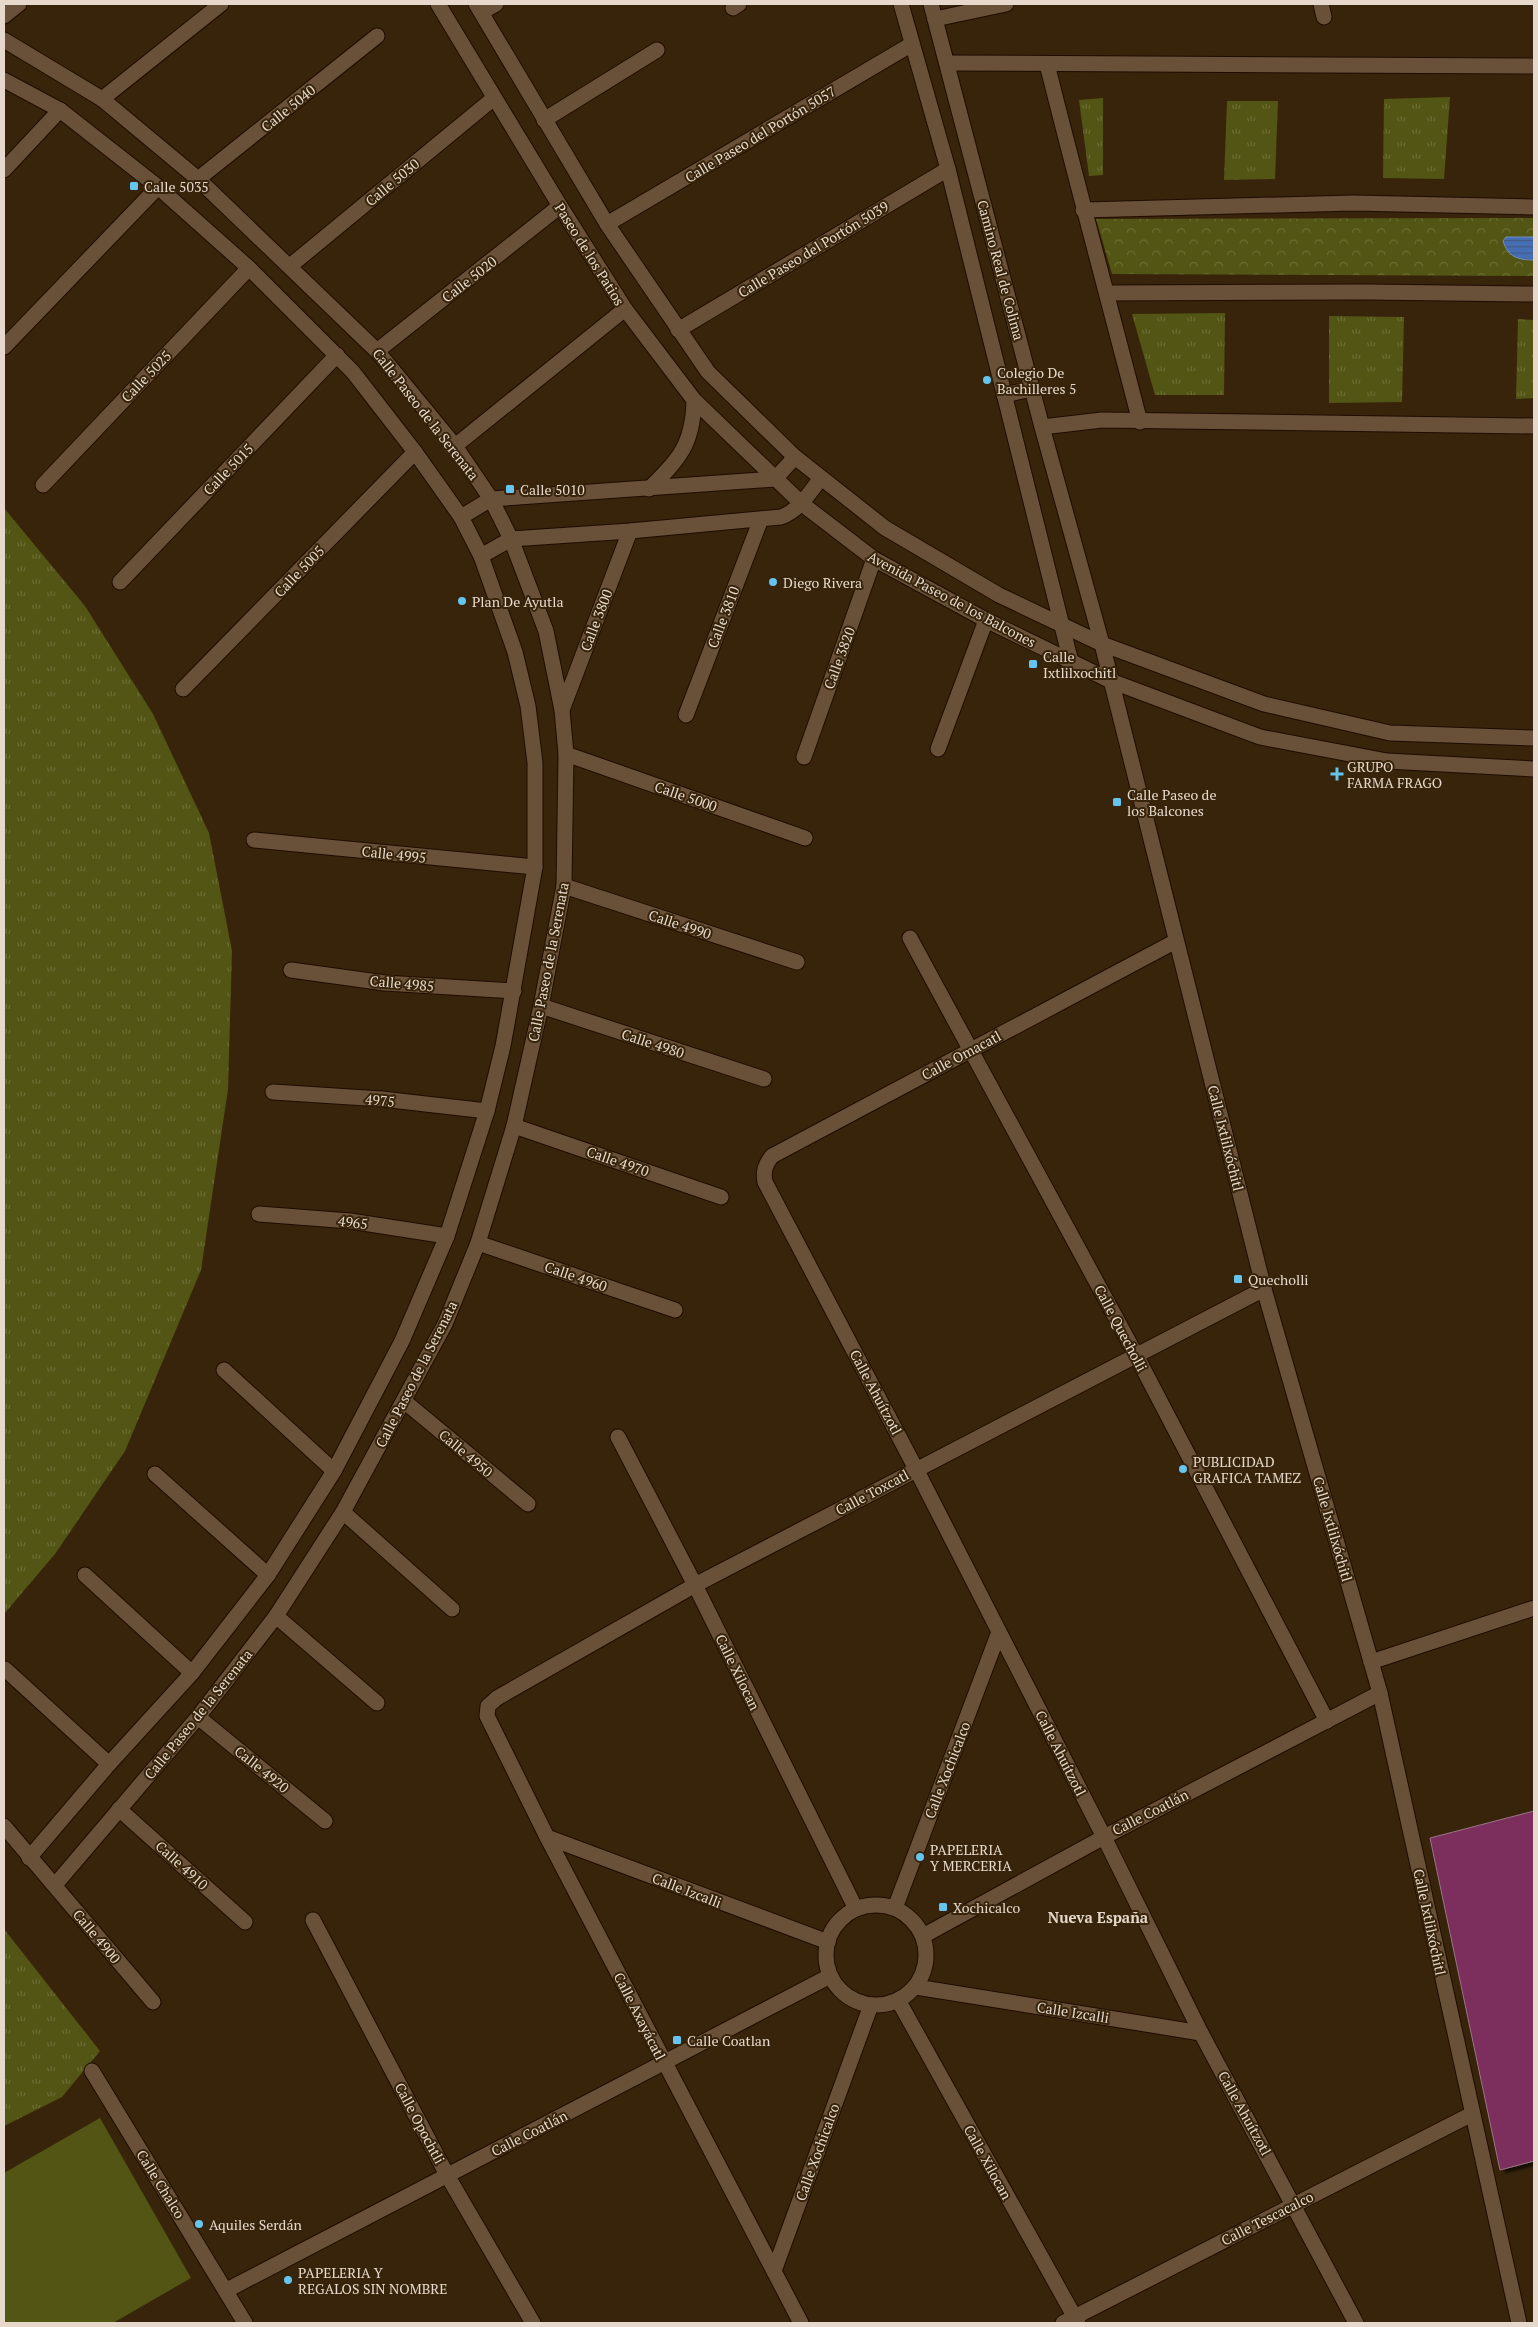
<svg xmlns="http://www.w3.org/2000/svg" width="1538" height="2327" viewBox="0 0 1538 2327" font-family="'PT Serif',serif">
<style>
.grass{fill:url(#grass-tufts)}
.forest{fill:url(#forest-crowns)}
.pitch{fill:#525513}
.water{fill:url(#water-rules);stroke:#758ebc}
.building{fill:#7c2e5c;stroke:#987687;filter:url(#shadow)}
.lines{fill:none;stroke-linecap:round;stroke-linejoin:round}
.street-casing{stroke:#1f0c00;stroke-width:17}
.street{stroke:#685138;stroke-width:15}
.poi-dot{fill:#65c5ef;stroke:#38240b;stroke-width:2}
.labels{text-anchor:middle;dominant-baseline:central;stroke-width:4;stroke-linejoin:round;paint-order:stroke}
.street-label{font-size:14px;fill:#e6d9cb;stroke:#38240b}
.poi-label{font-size:14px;fill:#e6d9cb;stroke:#38240b;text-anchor:start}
.neighbourhood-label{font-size:15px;font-weight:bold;fill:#e6d9cb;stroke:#38240b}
</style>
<defs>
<pattern id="grass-tufts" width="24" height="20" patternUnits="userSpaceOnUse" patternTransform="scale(1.25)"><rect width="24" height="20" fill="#525513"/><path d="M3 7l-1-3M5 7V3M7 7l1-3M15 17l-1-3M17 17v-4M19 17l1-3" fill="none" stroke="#6b6d34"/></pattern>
<pattern id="forest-crowns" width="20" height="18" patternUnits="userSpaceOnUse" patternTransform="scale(1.25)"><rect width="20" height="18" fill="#525513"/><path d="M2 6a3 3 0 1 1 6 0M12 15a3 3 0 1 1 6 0" fill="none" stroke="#6b6d34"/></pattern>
<pattern id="water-rules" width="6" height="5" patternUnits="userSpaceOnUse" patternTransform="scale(1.25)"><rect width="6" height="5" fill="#456eb5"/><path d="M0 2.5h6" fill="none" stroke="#455a7f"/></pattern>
<filter id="shadow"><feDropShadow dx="5.5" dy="3" stdDeviation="1" flood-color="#0009"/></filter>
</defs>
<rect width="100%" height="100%" fill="#38240b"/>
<!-- grass -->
<g class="grass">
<path d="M1450,97L1444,179L1383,178L1384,99Z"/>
<path d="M1103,98V175L1089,176L1079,100Z"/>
<path d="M1227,101H1278L1275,179L1224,180Z"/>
<path d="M1225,313L1224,395H1155L1132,314Z"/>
<path d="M1329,316L1404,317L1402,402L1329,403Z"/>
<path d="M1518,319L1534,320V398L1516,399Z"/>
<path d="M4,508L85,606L153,714L209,833L232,951L228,1089L201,1270L125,1451L55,1554L4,1614Z"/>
<path d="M4,1929L100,2051L62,2097L4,2126Z"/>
</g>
<!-- forest -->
<path class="forest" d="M1534,218V276L1112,274L1096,219Z"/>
<!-- pitch -->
<path class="pitch" d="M100,2118L191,2278L113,2323H4V2173Z"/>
<!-- water -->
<path class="water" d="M1506,237H1534V260C1518,260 1508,257 1503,241Z"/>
<!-- building -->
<path class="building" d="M1534,1811V2161L1500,2170L1430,1838Z"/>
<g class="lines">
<!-- street casing -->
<g class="street-casing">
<g id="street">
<path d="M438,4L560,206L625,309L694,400L801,503L874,559L986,620L1111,681L1260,737L1387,761L1534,769"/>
<path d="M476,4L607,224L708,372L795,457L885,528L999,595L1062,625L1102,644L1264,704L1390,733L1534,738"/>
<path d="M901,4L948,169L1071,662"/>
<path d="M931,4L1042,427L1102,644L1264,1289L1380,1693L1519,2323"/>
<path d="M1321,4L1324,17"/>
<path d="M733,8L739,4"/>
<path d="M482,12L496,4"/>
<path d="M4,16L19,4"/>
<path d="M935,19L1006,4"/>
<path d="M4,40L102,99L198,179L377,351L455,446L491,499L511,539L546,631L562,710L566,754L564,886L541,1006L514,1126L478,1243L445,1324L343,1512L276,1616L198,1717L55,1885"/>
<path d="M947,63L1534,66"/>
<path d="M1047,64C1077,184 1109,302 1140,422"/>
<path d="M4,80L60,110L158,187L249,268L353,372L415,452L461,517L481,556L515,652L528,706L535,763V867L503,1046L487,1111L447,1236L402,1341L334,1471L268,1575L192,1673L109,1764L29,1858"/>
<path d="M102,99L221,4"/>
<path d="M544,120L657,50"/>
<path d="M4,170L60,110"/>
<path d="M198,179L377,36"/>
<path d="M1083,210L1353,203L1534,207"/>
<path d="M607,224L912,44"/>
<path d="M290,266L494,98"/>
<path d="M1107,293L1367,292L1534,294"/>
<path d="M678,330L948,169"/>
<path d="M4,347L158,187"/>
<path d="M377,351L560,206"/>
<path d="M1004,395L1032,389"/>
<path d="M1042,427L1102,420L1534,426"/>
<path d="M455,446L625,309"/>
<path d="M43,485L249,268"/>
<path d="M649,489C679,459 693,445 694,400"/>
<path d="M461,517L491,499L775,479L795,457"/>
<path d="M481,556L511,539L630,531L781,517C799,511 810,492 821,478"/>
<path d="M120,582L337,355"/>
<path d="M183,689L415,452"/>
<path d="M562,710L630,531"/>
<path d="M686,715L761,519"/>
<path d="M938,749L986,620"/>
<path d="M566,754L805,838"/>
<path d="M804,757L874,559"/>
<path d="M254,840L535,867"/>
<path d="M564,886L797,962"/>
<path d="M910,938L1136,1355L1327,1721"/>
<path d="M1176,941L772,1156C765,1165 763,1171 765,1182L916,1469L1104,1837L1201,2033L1356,2323"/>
<path d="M291,970L385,983L514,991"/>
<path d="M541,1006L764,1079"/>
<path d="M273,1092L382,1099L487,1111"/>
<path d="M514,1126L721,1197"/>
<path d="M259,1214L350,1221L447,1236"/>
<path d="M478,1243L675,1310"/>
<path d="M224,1370L334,1471"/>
<path d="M404,1401L528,1504"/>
<path d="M618,1437L695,1585L856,1909"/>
<path d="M155,1474L268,1575"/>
<path d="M343,1512L452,1609"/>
<path d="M85,1575L192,1673"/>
<path d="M276,1616L377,1703"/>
<path d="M1371,1662L1534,1608"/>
<path d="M5,1669L109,1764"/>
<path d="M198,1717L325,1821"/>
<path d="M119,1809L245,1922"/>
<path d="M4,1826L153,2002"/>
<path d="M547,1837L828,1942"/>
<circle cx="876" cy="1955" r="50"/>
<path d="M895,1908L999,1632"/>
<path d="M313,1920L447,2175L533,2323"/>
<path d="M923,1936L1104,1837L1380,1693"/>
<path d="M916,1987L1201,2033"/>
<path d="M898,2000L1078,2323"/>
<path d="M92,2071L245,2323"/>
<path d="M774,2271L871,2005"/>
<path d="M227,2290L830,1976"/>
<path d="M801,2323L547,1837L487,1716L488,1706L497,1698L695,1585L1264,1289"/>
<path d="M1063,2323L1472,2114"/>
</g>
</g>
<!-- street -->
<use href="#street" class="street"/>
</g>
<!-- markers -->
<g class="poi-dot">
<rect x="129" y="181" width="10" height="10" rx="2.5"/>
<circle cx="987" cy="380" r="5"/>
<rect x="505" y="484" width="10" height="10" rx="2.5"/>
<circle cx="773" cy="582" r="5"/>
<circle cx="462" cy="601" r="5"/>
<rect x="1028" y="659" width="10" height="10" rx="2.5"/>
<path d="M1334.5 766.5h5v5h5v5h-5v5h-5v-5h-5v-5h5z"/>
<rect x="1112" y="797" width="10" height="10" rx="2.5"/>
<rect x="1233" y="1274" width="10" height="10" rx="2.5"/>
<circle cx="1183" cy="1469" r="5"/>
<circle cx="920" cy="1857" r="5"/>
<rect x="938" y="1902" width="10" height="10" rx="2.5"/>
<rect x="672" y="2035" width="10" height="10" rx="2.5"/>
<circle cx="199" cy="2224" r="5"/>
<circle cx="288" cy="2280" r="5"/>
</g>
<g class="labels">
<!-- street labels -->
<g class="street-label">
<text transform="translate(288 108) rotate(-39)">Calle 5040</text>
<text transform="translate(760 134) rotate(-31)">Calle Paseo del Portón 5057</text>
<text transform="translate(392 182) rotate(-40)">Calle 5030</text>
<text transform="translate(813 249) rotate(-31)">Calle Paseo del Portón 5039</text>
<text transform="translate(590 254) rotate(58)">Paseo de los Patios</text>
<text transform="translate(1001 270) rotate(75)">Camino Real de Colima</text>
<text transform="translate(469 279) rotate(-38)">Calle 5020</text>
<text transform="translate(146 376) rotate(-46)">Calle 5025</text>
<text transform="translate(426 414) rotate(52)">Calle Paseo de la Serenata</text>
<text transform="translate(228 469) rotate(-46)">Calle 5015</text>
<text transform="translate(299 571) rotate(-46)">Calle 5005</text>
<text transform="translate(952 599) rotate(28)">Avenida Paseo de los Balcones</text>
<text transform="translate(723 617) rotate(-69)">Calle 3810</text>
<text transform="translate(596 620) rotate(-69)">Calle 3800</text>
<text transform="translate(839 658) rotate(-70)">Calle 3820</text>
<text transform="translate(686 796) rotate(19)">Calle 5000</text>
<text transform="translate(394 854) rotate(6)">Calle 4995</text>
<text transform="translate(680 924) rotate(18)">Calle 4990</text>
<text transform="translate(548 962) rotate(-79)">Calle Paseo de la Serenata</text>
<text transform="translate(402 983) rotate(5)">Calle 4985</text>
<text transform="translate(653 1043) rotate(18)">Calle 4980</text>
<text transform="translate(961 1055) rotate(-28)">Calle Omacatl</text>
<text transform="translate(380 1100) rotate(5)">4975</text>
<text transform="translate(1226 1138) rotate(76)">Calle Ixtlilxóchitl</text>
<text transform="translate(618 1161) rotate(19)">Calle 4970</text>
<text transform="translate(353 1222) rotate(7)">4965</text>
<text transform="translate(576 1276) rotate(19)">Calle 4960</text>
<text transform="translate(1121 1328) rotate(62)">Calle Quecholli</text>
<text transform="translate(416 1374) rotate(-63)">Calle Paseo de la Serenata</text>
<text transform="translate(876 1392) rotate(62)">Calle Ahuítzotl</text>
<text transform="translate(466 1453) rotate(40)">Calle 4950</text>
<text transform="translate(872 1492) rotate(-28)">Calle Toxcatl</text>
<text transform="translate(1333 1529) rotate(74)">Calle Ixtlilxóchitl</text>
<text transform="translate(738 1672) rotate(64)">Calle Xilocan</text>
<text transform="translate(198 1714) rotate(-51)">Calle Paseo de la Serenata</text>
<text transform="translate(1061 1753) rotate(63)">Calle Ahuítzotl</text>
<text transform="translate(262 1769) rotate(39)">Calle 4920</text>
<text transform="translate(947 1770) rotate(-69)">Calle Xochicalco</text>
<text transform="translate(1150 1812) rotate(-27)">Calle Coatlán</text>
<text transform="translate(182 1865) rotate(42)">Calle 4910</text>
<text transform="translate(687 1890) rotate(21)">Calle Izcalli</text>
<text transform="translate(1430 1922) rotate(78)">Calle Ixtlilxóchitl</text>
<text transform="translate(97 1936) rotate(50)">Calle 4900</text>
<text transform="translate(1073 2012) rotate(9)">Calle Izcalli</text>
<text transform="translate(640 2016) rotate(63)">Calle Axayácatl</text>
<text transform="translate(1245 2113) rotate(61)">Calle Ahuítzotl</text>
<text transform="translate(420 2123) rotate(62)">Calle Opochtli</text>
<text transform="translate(529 2133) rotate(-27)">Calle Coatlán</text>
<text transform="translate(817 2152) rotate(-70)">Calle Xochicalco</text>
<text transform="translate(988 2162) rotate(61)">Calle Xilocan</text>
<text transform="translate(161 2184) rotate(58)">Calle Chalco</text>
<text transform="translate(1267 2218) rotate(-27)">Calle Tescacalco</text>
</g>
<!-- poi labels -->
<g class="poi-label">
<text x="144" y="186">Calle 5035</text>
<text x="997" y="372">Colegio De<tspan x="997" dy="16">Bachilleres 5</tspan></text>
<text x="520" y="489">Calle 5010</text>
<text x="783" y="582">Diego Rivera</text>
<text x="472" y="601">Plan De Ayutla</text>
<text x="1043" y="656">Calle<tspan x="1043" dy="16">Ixtlilxochitl</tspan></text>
<text x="1347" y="766">GRUPO<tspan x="1347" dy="16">FARMA FRAGO</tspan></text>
<text x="1127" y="794">Calle Paseo de<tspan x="1127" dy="16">los Balcones</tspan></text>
<text x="1248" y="1279">Quecholli</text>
<text x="1193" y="1461">PUBLICIDAD<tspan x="1193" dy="16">GRAFICA TAMEZ</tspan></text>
<text x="930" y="1849">PAPELERIA<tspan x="930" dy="16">Y MERCERIA</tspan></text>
<text x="953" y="1907">Xochicalco</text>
<text x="687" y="2040">Calle Coatlan</text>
<text x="209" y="2224">Aquiles Serdán</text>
<text x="298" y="2272">PAPELERIA Y<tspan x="298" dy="16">REGALOS SIN NOMBRE</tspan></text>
</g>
<!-- neighbourhood labels -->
<g class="neighbourhood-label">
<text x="1098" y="1917">Nueva España</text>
</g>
</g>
<!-- border -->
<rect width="1538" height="2327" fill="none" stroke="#e6d9cb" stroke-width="10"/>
</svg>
